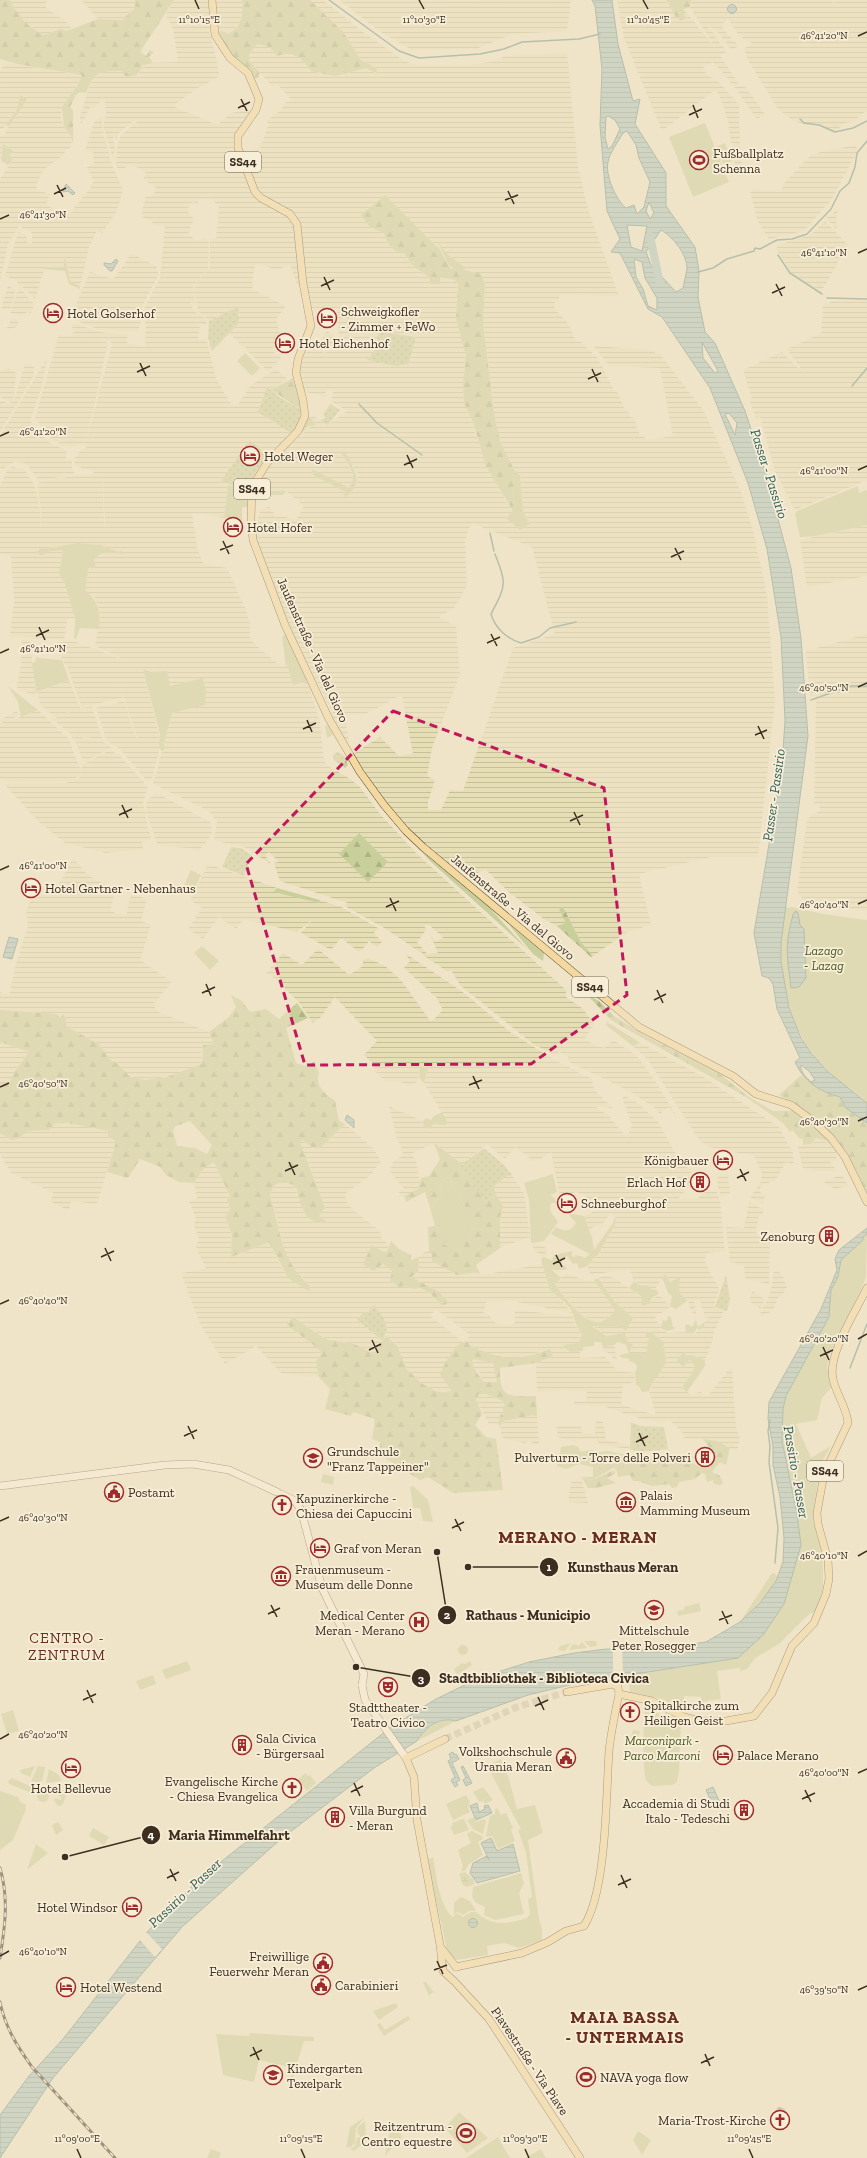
<svg xmlns="http://www.w3.org/2000/svg" width="867" height="2158" viewBox="0 0 867 2158" font-family="'Zilla Slab',serif">
<style>
.farmland{fill:url(#farmland-rules);fill-rule:evenodd}
.green{fill:#c9cf9b}
.forest{fill:url(#forest-firs);fill-rule:evenodd}
.wetland{fill:url(#wetland-marsh)}
.cemetery{fill:url(#cemetery-stones)}
.garden{fill:url(#garden-dots)}
.water{fill:url(#water-rules);stroke:#6f938a;fill-rule:evenodd}
.pier{fill:#f0e4c8}
.lines{fill:none;stroke-linecap:round;stroke-linejoin:round}
.stream{stroke:#6f938a;stroke-width:1.5}
.river{stroke:#a9c4bc;stroke-width:8}
.primary-tunnel{stroke:#ccc0a6;stroke-width:7;stroke-dasharray:7 3.5;stroke-linecap:butt}
.secondary-casing{stroke:#6f573f;stroke-width:8}
.primary-casing{stroke:#5b4430;stroke-width:8}
.secondary{stroke:#faf1dc;stroke-width:7}
.primary{stroke:#f3d9a0;stroke-width:7}
.rail-casing{stroke:#3d2e20;stroke-width:3}
.rail{stroke:#f7eed8;stroke-width:1.5;stroke-dasharray:4.5;stroke-linecap:butt}
.marked{fill:none;stroke:#c2185b;stroke-width:3;stroke-dasharray:8 5;stroke-linejoin:round}
.ticks{fill:none;stroke:#3d2e20;stroke-width:1.5}
.labels{text-anchor:middle;dominant-baseline:central;stroke-width:3.5;stroke-linejoin:round;paint-order:stroke}
.shield{fill:#f7eed8;stroke:#756857;stroke-width:1}
.shield-label{font-size:12px;font-weight:bold;fill:#3d2e20}
.poi-label{font-size:13px;fill:#3d2e20;stroke:#f7eed8;text-anchor:start}
.street-label{font-size:13px;fill:#3d2e20;stroke:#f7eed8}
.park-label{font-size:13px;font-style:italic;fill:#4d5a26;stroke:#f7eed8}
.water-label{font-size:14px;font-style:italic;fill:#2f5d5a;stroke:#f7eed8}
.quarter-label{font-size:15px;letter-spacing:1px;fill:#6b2e1e;stroke:#f7eed8}
.district-label{font-size:17px;font-weight:bold;letter-spacing:1px;fill:#6b2e1e;stroke:#f7eed8}
.ticks-label{font-size:10px;text-anchor:middle;fill:#3d2e20;stroke:#f7eed8;stroke-width:3.5;stroke-linejoin:round;paint-order:stroke}
.leader{fill:none;stroke:#3d2e20;stroke-width:1.5}
.callout-dot{fill:#3d2e20;stroke:#f7eed8;stroke-width:1.5}
.mark-label{font-size:12px;text-anchor:middle;font-weight:bold;fill:#fff}
.callout-label{font-size:14px;text-anchor:middle;font-weight:bold;fill:#3d2e20;stroke:#f7eed8;stroke-width:3.5;stroke-linejoin:round;paint-order:stroke}
</style>
<defs>
<pattern id="farmland-rules" width="6" height="5" patternUnits="userSpaceOnUse"><rect width="6" height="5" fill="#e6deb5"/><path d="M0 2.5h6" fill="none" stroke="#c6bf9b"/></pattern>
<pattern id="forest-firs" width="22" height="20" patternUnits="userSpaceOnUse"><rect width="22" height="20" fill="#c9cf9b"/><path d="M5 1l3.5 6h-7zM16 11l3.5 6h-7z" fill="#aeb285"/></pattern>
<pattern id="wetland-marsh" width="20" height="14" patternUnits="userSpaceOnUse"><rect width="20" height="14" fill="#c9cf9b"/><path d="M1 5h8M5 5V1M11 12h8M15 12V8" fill="none" stroke="#aeb285"/></pattern>
<pattern id="cemetery-stones" width="16" height="16" patternUnits="userSpaceOnUse"><rect width="16" height="16" fill="#bfc49a"/><path d="M2 7V4a2 2 0 0 1 4 0v3zM10 15v-3a2 2 0 0 1 4 0v3z" fill="#9ca07d"/></pattern>
<pattern id="garden-dots" width="8" height="8" patternUnits="userSpaceOnUse"><rect width="8" height="8" fill="#c9cf9b"/><path d="M2 2h.1M6 6h.1" fill="none" stroke="#aeb285" stroke-width="1.8" stroke-linecap="round"/></pattern>
<pattern id="water-rules" width="6" height="5" patternUnits="userSpaceOnUse"><rect width="6" height="5" fill="#a9c4bc"/><path d="M0 2.5h6" fill="none" stroke="#8ba098"/></pattern>
</defs>
<rect width="100%" height="100%" fill="#f0e4c8"/>
<!-- farmland -->
<g class="farmland">
<path d="M10,0H48L44,6L68,23L72,29L67,31L59,29L45,35L41,33L25,23L16,12Z"/>
<path d="M81,0H135V8L122,20L98,19Z"/>
<path d="M174,0H182L184,2L190,0H242L244,10L240,23L232,32L217,33L212,16L209,31L217,61L219,73L217,78L196,89L173,106L217,125L231,113L248,110L253,114L238,142L248,165L250,163L252,165L256,164L253,151L260,148L269,124L266,121L280,111L286,102H290L291,99L277,84L273,86L268,82L249,60V55L257,44L271,47L277,56L296,55L303,60L311,71L335,76L366,68L377,74L376,68L361,60L343,32L310,0H323L367,35L406,62L419,65H470L495,61L503,57L518,55L567,53L578,166L589,213L619,296L559,294V301H555L554,308L567,322L576,341L581,342L597,357L614,390L618,393L624,408L628,411L630,417L634,418L640,435L649,440L673,436L660,368L609,366L594,346L653,350L656,354L659,353L704,411L741,492L753,530L767,595L775,701L758,857H711L639,874L651,925L627,932L593,956L581,942L563,907L559,909L567,923L557,926L544,919L510,893L485,869L470,877L462,871L454,859L449,860V864L428,848L411,832L383,799L353,754L380,737L399,756L413,754L402,696L390,699L389,702L365,714H344L349,740L347,743L332,717L333,714L290,627H289L254,537L260,512L265,508L270,507L276,517H285L296,520L304,506L286,491H260L259,484L269,464L314,423L310,419L312,415L328,425L347,411L331,401L333,391L326,389L325,397L302,391L298,372L305,353L316,347L319,352L322,350L324,353L329,351L322,339L327,331L339,339L337,308L308,309L304,288L297,284L290,265L276,270L260,264H255L252,283L254,284L252,289L286,306L276,319L280,335L272,350L281,358L268,372L245,348L249,341L243,347L229,333L239,323L238,308L209,321L198,311L194,290L195,286L210,267V239H216L219,207L212,199H199L198,204L192,202L188,208L189,214L194,219L188,234L198,242L205,238L209,240L208,268L193,288L195,304L190,301L193,310L204,318L207,323V325H200L198,339L205,340L206,337L216,379L232,405L238,404L251,385L276,369L287,379L271,390L267,387L258,412L291,433L267,456L262,453L260,447L249,441L221,481L228,485L224,518L192,513L197,548L202,561L204,564L227,568L245,608L250,623V638L253,642L280,666L285,665V659L293,685L307,681L320,722L324,761L328,766L347,777L359,786L380,814L417,854L566,990V997L583,1009L594,1024L584,1040L604,1048L613,1040L637,1056L655,1081L678,1118L669,1107L660,1114L654,1107L629,1091L567,1061L568,1057L563,1054L559,1052L557,1056L533,1044L460,985L451,970L448,972L423,955L421,951L420,952L386,929L345,906L348,903L280,881L274,863L279,862L269,852L265,855L271,864L242,846L215,841L214,839L217,822L209,811L153,784L162,751L165,749L164,744L172,713L204,705L169,687L167,671L151,672L143,669L161,743L152,779L147,781L119,748L107,741L96,708L124,701L136,738L140,736H137L113,666L123,696L122,698L82,707L66,663H64L55,643L73,641L129,662L95,646L100,618L99,610L95,598L85,590L89,567L93,569L96,566L93,562L96,556L105,552L122,554L98,544L78,543L42,549L39,551L63,550L59,574L65,584L75,619L68,618L64,639L10,636L14,601L11,556L0,554V486L7,470L12,467L24,469L35,486L40,511V535L41,511L37,483L77,475H91L95,471L84,469L75,465V458L78,453L87,447L86,444H79L73,447L60,445L59,442L53,441L35,418L59,334L66,337L67,335L88,338L72,335L71,333L75,332L71,326L74,323L99,332L128,335L126,341L129,344L145,347L146,325L143,311L160,278L165,227L154,225L151,220L141,217L146,196L150,197L157,189L143,179L146,173L139,168L128,164L125,168H117L116,163L117,148L121,135L141,118L132,122L120,132L117,136V142L115,137H113L115,147L113,159L103,126L106,115L105,102L102,100L93,108L91,106L81,125L80,116L92,78L102,71H122L138,74L145,63L178,62L173,29L166,15ZM384,233L433,243L440,250L437,243L447,254L466,268L464,270L480,274L485,283L483,323L494,414L500,441L514,470L520,475L523,511L530,524L520,530L506,518L513,511L504,498L475,434L473,422L464,403L463,385L466,356L456,320L458,285L455,280L439,277L430,278L412,265L404,253L388,245ZM99,340L110,341L112,344L86,443L108,343ZM344,453L351,460L350,461L358,475L356,485L346,497L347,492L321,478L312,470L349,488L354,482V475L342,454ZM102,470L106,533L104,519ZM471,523L532,547L555,634L513,648L463,791L450,790L441,810H428V802L435,780L427,776L432,748L460,674L456,626L439,617L455,607L467,586L465,540ZM424,925H429L443,937L436,942L431,936L438,953H431L428,955L417,942L426,930Z"/>
<path d="M339,0L466,1L571,0L567,31L513,34L476,49L412,50L379,31Z"/>
<path d="M617,0H666L668,6L683,13L684,9L717,51L690,7L691,0H831L836,4L835,0H867V110L853,122L844,123L835,132L829,131L819,124L804,125L791,119L778,109L749,62L744,49L752,43L739,36L728,18L722,25L723,29L739,46L731,50L717,31L708,26L727,52L720,55L741,87L744,85L765,114L757,119L730,81L713,62L703,66L707,75L720,83L739,105L740,156L744,175L737,176L727,118L719,94L715,90L662,131L624,38Z"/>
<path d="M5,63L83,75L79,83L62,107L61,120L64,127L70,134L72,146L64,153L65,154L43,170L36,185L37,190L50,194L46,205L68,216L91,187V184L94,182L87,167L94,164L93,153L92,151H85L94,122L102,117V128L112,165L123,190L117,211L102,233L97,230L89,247L80,286L71,282L66,261L64,260V268L45,267L35,299L15,280L5,276L18,232L26,235L28,244L32,243V233L19,226L8,244L0,282V179L12,161L10,155L13,151L3,144L0,161V137L4,136L9,124L27,99L20,95L18,108L4,128L0,129V85L6,87L0,84V71Z"/>
<path d="M855,145L858,150L832,199L804,231L769,239L757,220L750,191L754,189L780,192L785,182L812,154Z"/>
<path d="M838,209L836,218L837,230L826,218Z"/>
<path d="M825,221L848,245L821,292L792,273L776,249L778,245L810,235Z"/>
<path d="M131,253L157,267L156,270L159,274L139,312L141,324L138,332L94,328L70,318L90,272L113,279L124,265Z"/>
<path d="M8,286L16,290L10,310L5,308L4,310L1,307Z"/>
<path d="M19,287L34,304L31,313L27,312L21,316L10,313Z"/>
<path d="M867,300V480L795,510L775,471L760,417L756,418L749,399L752,398L743,370L782,352L804,374L787,349L821,333L823,306L833,301Z"/>
<path d="M12,318L19,320L17,327L6,330Z"/>
<path d="M47,358L42,386L30,421L49,442L65,450L67,453L66,460H72V469L75,474L39,481L26,463L14,462L4,468H0V436Z"/>
<path d="M25,364L34,366L33,377L0,432V400L12,405L9,401L0,397V370L9,368L16,373L13,404Z"/>
<path d="M867,525V576L807,587L800,540Z"/>
<path d="M867,634V911L805,903L797,890L807,819L821,810L818,803L814,806L816,696H810L806,651Z"/>
<path d="M22,640L30,641L36,696L18,689L17,686L21,665Z"/>
<path d="M69,680L80,708L92,707L103,740L74,735L66,731L53,719L75,710L54,717L41,705L37,692Z"/>
<path d="M38,710L68,738L82,773V765L106,752L111,751L119,755L148,787L143,803L151,840L142,842L143,849L106,853L65,843L38,821L4,784L65,783L78,779L82,775L69,781L10,782L0,778V724L3,723L0,720L16,711L19,714L12,720Z"/>
<path d="M70,735L102,741L112,747L86,761H83L75,741Z"/>
<path d="M157,793L211,823L212,834L198,852L189,848L158,846L146,812L147,802L153,794Z"/>
<path d="M73,858L85,872L95,880L116,889L110,911L126,916L131,894L147,899L141,921L151,925L140,960L172,982L154,1003L156,1011L209,1032L214,1045L201,1052L202,1064L197,1068L167,1077L145,1080L129,1077L117,1063L110,1060L99,1044L67,1027L64,1014L60,1018L56,1014L0,1010V992L9,995L16,964L28,926L26,910L30,901L57,888Z"/>
<path d="M208,864L277,888L275,889L319,903L320,900L341,907L378,928L374,933L382,942L377,947L369,941L362,950L358,951L341,938L331,950L301,933L313,919L297,932L244,919L236,929L219,917L203,939L188,929L202,908L190,900Z"/>
<path d="M318,949L349,975L363,966V960L368,958L385,966L400,979L431,1022L443,1010L437,998L404,968L410,961L405,953L464,993L510,1032L553,1059L592,1079L594,1090L613,1108L594,1106L609,1116L627,1138L632,1125L622,1098L625,1096L639,1104L658,1122L682,1165L692,1170L688,1180L693,1182L678,1199L693,1198L697,1199L705,1192L716,1190L720,1200L725,1251L706,1253L705,1262L719,1289L713,1309L715,1307L727,1311H724L713,1334V1339L705,1360L691,1355L690,1359L695,1367L682,1388L694,1397L699,1391L707,1397L729,1369H732L736,1427L740,1438L737,1452L717,1441L696,1438L685,1439L683,1433L670,1420L661,1422L642,1419L603,1406L573,1405L574,1402H586L587,1391L566,1390L537,1392L536,1363L553,1356L550,1349L516,1359L504,1358L487,1353L469,1345L467,1341L470,1335L436,1309L430,1316L463,1342L451,1355L452,1391L439,1393L421,1383L407,1369L397,1346L386,1336L387,1328L368,1313L357,1320L383,1341L375,1354L354,1344L325,1339L293,1317L297,1334L309,1339L322,1353L316,1361L318,1376L312,1377L281,1373L256,1346L225,1364L200,1324L181,1273L206,1269L196,1246L199,1239L194,1225L196,1218L189,1202L197,1198L194,1183L204,1168L214,1162L230,1196L227,1200L230,1209L225,1217L232,1234L231,1257L269,1242L281,1267L309,1291L310,1286L291,1266L285,1252L277,1229V1219L270,1194L275,1185L281,1182L290,1183L296,1188L300,1202L328,1223L319,1216L325,1208L300,1142L303,1140L313,1148L321,1147L345,1124L373,1148L381,1161L371,1175L345,1194L346,1201L353,1210L380,1231L381,1238L389,1245L386,1254L372,1246L363,1264H383L392,1271L390,1281L399,1287L405,1286L415,1289L420,1287L431,1294L441,1305L430,1286H425L411,1277L418,1272L419,1257L424,1252L429,1251L457,1275L479,1272L482,1275L542,1264L550,1290L555,1292L572,1313L512,1301L486,1302L484,1314H488L493,1321L499,1325H512L515,1322V1310L572,1316L576,1326L582,1334L579,1343L564,1345L570,1352L580,1351V1358L605,1357L617,1371L635,1373L634,1382L623,1385L621,1405L656,1415L649,1391L656,1377L663,1370L666,1355L663,1346L665,1343L652,1333L647,1332L645,1338H649L646,1353H629L632,1347L628,1343L625,1333L606,1336L592,1325L621,1327L633,1318L614,1301L598,1278L605,1276L614,1278L649,1302L657,1296L663,1298L670,1308L656,1316L655,1320L668,1333L686,1332L693,1335L703,1327L712,1311L706,1319L700,1301L694,1300L696,1314L694,1315L690,1309L688,1300L681,1296L679,1292V1278L670,1282L665,1274L655,1289L641,1286L633,1279L630,1270L627,1269L591,1275L587,1266L595,1255L597,1256L616,1223V1215H609L603,1223L589,1229L584,1216L599,1209L596,1200L586,1202L584,1194L576,1192L560,1196L551,1152L539,1160L530,1161L529,1157L515,1147L505,1159L487,1144L462,1164L434,1143L411,1154L416,1160L420,1182L418,1189L402,1197L399,1192L404,1189L390,1171L391,1164L400,1157L403,1152L396,1136L389,1106L423,1121L424,1126L447,1121L424,1083L428,1068L420,1066L417,1082L410,1086L401,1082L385,1081L374,1070L375,1065L364,1055L377,1041L335,997L321,1017L313,1023L298,1001L284,988L286,986L266,973L283,953L302,965Z"/>
<path d="M0,1042L29,1052L15,1071L9,1084L0,1083Z"/>
<path d="M639,1042L705,1078L779,1127L793,1153L794,1164L786,1162L776,1180L762,1185L759,1191L765,1196L763,1203L750,1197L760,1184L762,1173L754,1156L709,1147L700,1141L648,1060L634,1047Z"/>
<path d="M58,1121L108,1131V1136L116,1142L97,1204L71,1201L69,1211L50,1201L54,1193L11,1173L0,1154V1133L12,1140L19,1138L28,1131L49,1130Z"/>
<path d="M816,1138L830,1141L836,1151L837,1161L830,1162L837,1171H812L803,1168L798,1147L811,1144Z"/>
<path d="M728,1174L730,1194L721,1197L717,1184L718,1176Z"/>
<path d="M512,1175L524,1194L531,1241L533,1243L545,1247L547,1256L543,1257L534,1250L529,1237L500,1248V1218L503,1209L492,1187L507,1176Z"/>
<path d="M842,1175L848,1186L834,1189L823,1181Z"/>
<path d="M749,1202L764,1210L762,1216L759,1215L756,1233L770,1239L769,1284L745,1279L744,1266H736V1263L730,1262L726,1227L744,1228Z"/>
<path d="M778,1270L784,1278L787,1287L784,1293L778,1298L773,1310L762,1317L759,1316L770,1294L774,1271Z"/>
<path d="M566,1273L590,1282L594,1280L615,1310L610,1317L601,1321H591L577,1311L555,1284Z"/>
<path d="M752,1291L765,1299L761,1309L749,1301Z"/>
<path d="M614,1345L617,1360H613L612,1354L603,1351V1347Z"/>
<path d="M473,1359L493,1363L498,1383H485L482,1380L479,1372L473,1367L472,1362Z"/>
<path d="M479,1394H486L503,1401L505,1406L504,1413L500,1415L498,1424H489L476,1399Z"/>
<path d="M533,1415L537,1417L539,1443L536,1445L529,1441L524,1443L502,1438L500,1426L504,1421Z"/>
<path d="M596,1420L603,1422L606,1440L628,1445L630,1449L600,1445L595,1439H577L576,1442L558,1437L556,1426H581L582,1433L595,1434Z"/>
<path d="M578,1480L582,1482L588,1503L568,1502L571,1482Z"/>
</g>
<!-- green -->
<g class="green">
<path d="M20,95L27,99L9,126L6,125L18,108Z"/>
<path d="M705,123L729,182L693,197L669,137Z"/>
<path d="M725,143L732,161L723,164L716,147Z"/>
<path d="M3,144L13,151L10,155L12,161L8,165L1,161Z"/>
<path d="M437,241L447,254L466,268L460,274L449,265Z"/>
<path d="M65,259L71,282L80,286V289L69,284L65,271L44,269L45,267L64,268V260Z"/>
<path d="M245,353L260,368L252,376L237,361Z"/>
<path d="M307,417H310L315,425L309,426C294,440 256,469 260,491H286L283,495H255C253,464 301,444 307,417Z"/>
<path d="M344,451L351,461L350,462C358,477 361,483 346,497L344,495L346,492L313,475L312,469L349,488C359,475 349,466 342,454Z"/>
<path d="M514,470L520,475L523,511L530,524L520,530L506,518L513,511Z"/>
<path d="M228,485L248,491V507H242V520L224,518Z"/>
<path d="M858,486L859,493L867,490V525L816,536L800,537L795,514L797,511Z"/>
<path d="M78,543L101,545L118,552L122,551L123,554C111,553 99,549 93,562L96,565L93,569L89,567L85,590C98,600 101,612 99,629L80,628L76,639L74,638L75,619L65,584L59,574L63,550L45,552V554L41,555L35,552L39,551L40,547L42,549Z"/>
<path d="M286,634L307,681L293,685L285,659L282,637Z"/>
<path d="M37,656L38,658L62,660L69,680L36,692L32,663L35,662Z"/>
<path d="M143,669L151,672L167,671L170,686L203,678L206,691L205,705L172,713L164,744L165,749L162,751L159,748L160,734Z"/>
<path d="M8,686L38,710L21,717L18,702Z"/>
<path d="M328,725L333,735L327,738L325,726Z"/>
<path d="M416,846L488,906L527,949L429,860Z"/>
<path d="M191,870L201,875L192,894L182,890Z"/>
<path d="M277,888L320,900L319,903L274,892Z"/>
<path d="M792,907L823,914L867,920V1103C855,1090 839,1082 827,1070C794,1039 780,989 781,944C781,932 784,920 785,908Z"/>
<path d="M506,921L544,953L543,961L533,954Z"/>
<path d="M202,946L219,961L210,970L194,953Z"/>
<path d="M420,1066L428,1068L424,1083L419,1078Z"/>
<path d="M442,1112L447,1121L446,1125L433,1124L430,1129L424,1126L423,1121L426,1118L431,1120L434,1116Z"/>
<path d="M553,1174L557,1192L550,1195L554,1198L557,1203H551C548,1213 553,1214 558,1222L544,1241L533,1243L531,1241L529,1200L524,1183Z"/>
<path d="M448,1177L469,1213L473,1228L461,1253C451,1249 436,1240 439,1228L435,1226L430,1208L442,1195L441,1181Z"/>
<path d="M573,1214L584,1216L592,1237L594,1250L613,1223L615,1215L616,1223L597,1256H595L587,1266L579,1269L577,1263L573,1264L567,1256L565,1258H562V1264L567,1268L565,1270H552L561,1278L555,1284C568,1301 594,1342 615,1310L594,1280L598,1278L614,1301L633,1318L626,1331L621,1327L592,1326L606,1336L625,1333L628,1343L633,1344L629,1353H646L649,1338H645L647,1332L652,1333L665,1343L663,1346C672,1369 655,1373 649,1391L642,1392L638,1385L636,1386L635,1373L637,1366L633,1362L629,1361V1359L620,1357V1355L629,1353L626,1345L618,1342L614,1345L603,1347L601,1342H594V1346L583,1347V1351L570,1352L563,1345L579,1343L582,1334C576,1326 575,1321 572,1312C571,1307 554,1292 550,1290L541,1260L543,1257L552,1260L554,1255L572,1251V1255L574,1258L575,1255L584,1257L580,1261L590,1254L551,1234L556,1227C566,1232 570,1232 576,1223L569,1215Z"/>
<path d="M867,1234L866,1277L855,1304L830,1352L827,1367L832,1387L822,1398L817,1420L796,1424L811,1458L831,1446L820,1466L814,1506L813,1521L822,1553L823,1567V1589L815,1613H811L806,1617L779,1644L755,1658L747,1669L740,1671V1668L717,1671L721,1699L701,1702V1697L684,1696V1712L662,1699L630,1692L628,1676L738,1658L801,1545L797,1514L782,1441L783,1409L786,1396L828,1313L831,1290L838,1277L841,1260Z"/>
<path d="M665,1274L670,1282L680,1277C679,1289 677,1294 688,1300L676,1309L670,1306L672,1296L668,1293L662,1278Z"/>
<path d="M634,1281L641,1286L648,1285L651,1289L657,1290L658,1294L651,1299L649,1304L642,1306L641,1296L629,1288Z"/>
<path d="M668,1316L671,1317L673,1327L676,1328C671,1331 665,1332 661,1327L663,1320L667,1321Z"/>
<path d="M696,1320L698,1327L706,1321L703,1327L699,1330L697,1328L693,1334L686,1332L685,1326L688,1324L692,1327Z"/>
<path d="M683,1352L687,1356L691,1355L705,1360V1366L687,1392L682,1388L695,1367L690,1359L683,1367L677,1361Z"/>
<path d="M573,1445L577,1446L581,1452L589,1450L599,1452L608,1451L622,1454L621,1458L627,1466L615,1467L592,1480L580,1477H593V1467L579,1464L566,1469L557,1466L561,1447Z"/>
<path d="M323,1474L334,1477L333,1485L321,1482Z"/>
<path d="M413,1486L428,1500L433,1522L423,1521L420,1508H413L410,1487Z"/>
<path d="M772,1573H774L778,1576C768,1595 755,1608 740,1622Z"/>
<path d="M699,1603L701,1611L678,1616L677,1611L684,1610V1607Z"/>
<path d="M584,1641H596L597,1646L590,1647Z"/>
<path d="M582,1642L587,1648L569,1650L573,1644L579,1646Z"/>
<path d="M571,1643L565,1651L558,1650L560,1646Z"/>
<circle cx="463" cy="1650" r="5"/>
<path d="M187,1661L191,1670L166,1679L162,1670Z"/>
<path d="M470,1661L472,1665L457,1675L454,1669L462,1663L465,1664Z"/>
<path d="M153,1675L156,1684L140,1690L136,1681Z"/>
<path d="M646,1704L654,1707V1712L663,1715L665,1713L681,1720L679,1772L677,1782L672,1785L653,1786C650,1785 648,1783 646,1780C642,1770 643,1716 646,1704Z"/>
<path d="M13,1710L19,1731L7,1734L1,1714Z"/>
<path d="M450,1719L456,1721L417,1741C424,1728 435,1723 450,1719Z"/>
<path d="M633,1730L640,1731L637,1743L630,1742Z"/>
<path d="M501,1759L509,1779L517,1809L535,1805L543,1833L528,1840L539,1919L542,1929V1940L519,1948L504,1943L487,1946L488,1955L456,1960L447,1950L426,1855L430,1859L433,1857C436,1874 439,1906 453,1917L457,1913L463,1917L471,1912H476C492,1927 507,1924 527,1918L530,1914L528,1899L532,1897L526,1853L518,1830L521,1829L487,1766Z"/>
<path d="M35,1766L30,1777L21,1773L20,1770Z"/>
<path d="M38,1766L45,1767L42,1781L38,1783L31,1781Z"/>
<path d="M49,1769L59,1775L62,1781L46,1783Z"/>
<path d="M306,1773L308,1776L310,1775L316,1783L307,1791L298,1779Z"/>
<path d="M12,1778L32,1787L29,1792L9,1784L8,1781Z"/>
<path d="M483,1787L493,1800L485,1804L483,1801L479,1802L473,1792Z"/>
<circle cx="43" cy="1796" r="6"/>
<path d="M66,1790L65,1799L62,1805L58,1806L54,1800L55,1798L61,1800L62,1798L56,1794Z"/>
<path d="M0,1791L18,1797L20,1802L25,1804L26,1809L13,1840L0,1850Z"/>
<path d="M466,1795L470,1802L468,1808L470,1812L453,1820L446,1804Z"/>
<path d="M497,1808L501,1815L506,1813L513,1828L511,1830L515,1841L498,1849L492,1836L486,1837V1835L490,1816L495,1814V1809Z"/>
<path d="M474,1817L476,1822L484,1819L486,1821L483,1834L473,1829L467,1820Z"/>
<path d="M462,1819H464L469,1830L454,1835L450,1827L453,1826L452,1823Z"/>
<path d="M58,1822L63,1830L56,1835L52,1825Z"/>
<path d="M93,1828L109,1837L104,1845L89,1836Z"/>
<path d="M472,1831L482,1836L483,1839L478,1842L483,1855L469,1864L465,1871H461L463,1866L458,1850L471,1843L467,1834Z"/>
<path d="M36,1844L48,1853L27,1870Z"/>
<path d="M521,1873L524,1883L519,1893L524,1914L495,1920L484,1915L485,1907L476,1903L472,1897L473,1887Z"/>
<path d="M461,1897L470,1901L476,1911H469L463,1915L457,1912L454,1915V1903Z"/>
<path d="M423,1982H426L436,1995L433,1992L429,1996Z"/>
<path d="M396,2003L398,2007L379,2020L373,2011Z"/>
<path d="M408,2016L410,2019L384,2036L377,2025L380,2023L385,2030Z"/>
<path d="M250,2033L314,2037V2041H304L289,2090H287L293,2068L259,2060L254,2082L223,2075L216,2034L249,2036Z"/>
<path d="M459,2112L488,2138L467,2153L445,2128Z"/>
<path d="M365,2117L356,2128L355,2143L351,2147L346,2148L350,2127Z"/>
<path d="M365,2121L366,2138L364,2142L357,2132L358,2127Z"/>
<path d="M387,2124L399,2129L402,2137L385,2156L390,2130Z"/>
<path d="M638,2131L651,2140L642,2155L633,2140Z"/>
<path d="M360,2137L361,2145L354,2151L350,2149L355,2146L357,2138Z"/>
<path d="M498,2137L510,2158H466Z"/>
<path d="M211,2149L221,2153L219,2158H207Z"/>
<path d="M541,2149L546,2158H525Z"/>
</g>
<!-- forest -->
<g class="forest">
<path d="M0,0H10C17,15 29,29 45,35L60,29L67,31L98,19L122,20L135,8V0H174L140,52L146,56L150,50L154,52L149,57L153,63L143,65C138,75 136,77 125,76L122,71C98,71 95,71 86,93L80,92L76,95L70,107L73,110V144L70,134L64,127L62,107L79,83L82,75L17,64L0,59Z"/>
<path d="M242,0H310L343,32L361,60L376,68L378,74L366,68L335,76L311,71C301,57 294,51 277,56L270,47L257,44L249,55V60L260,73L258,75L259,78L253,79L234,62L217,33L222,31L228,34C242,28 244,13 242,0Z"/>
<path d="M666,0H691L690,7L684,9L685,19L681,21L676,17Z"/>
<path d="M385,195L440,250L451,269H454L460,274L464,270L480,274L485,283L483,323L494,414L500,441L514,470L513,511L486,466L473,422L464,403L463,385L466,356L456,320L458,285L455,280L440,277V284H430V278L412,265L404,253C390,250 388,246 384,233L370,227L361,215Z"/>
<path d="M293,378L302,410L271,390Z"/>
<path d="M359,833L388,862L368,882L339,854Z"/>
<path d="M563,907L581,942L593,956L591,957L557,926L566,923L559,909Z"/>
<path d="M231,995L242,1001L250,1012L266,1009L279,1019L297,1003L308,1018L286,1028L296,1063L305,1066L314,1062L319,1073C315,1087 325,1093 335,1101L339,1121L345,1124L321,1147L313,1148L303,1140L300,1142L325,1208L319,1216L328,1223C311,1225 305,1217 300,1201C298,1197 298,1192 297,1189C293,1182 280,1180 274,1186C273,1188 271,1192 270,1194C280,1230 280,1260 310,1286L309,1291L289,1279L269,1242L231,1257L232,1234L225,1217L230,1209L227,1200L230,1196L214,1162L204,1168L194,1183L179,1182L166,1175L160,1167L140,1159L128,1178L107,1172L116,1142L108,1136V1131L58,1121L49,1130L28,1131L19,1138L12,1140L0,1133V1083L9,1084L15,1071L29,1052L0,1042V1010L56,1014L60,1018L64,1014L67,1027L99,1044L110,1060L117,1063L130,1077L145,1080L167,1077L202,1064L203,1045L214,1044L209,1032L229,1017L236,1007ZM190,1121L212,1145L207,1154L195,1148L177,1146L173,1130L176,1126Z"/>
<path d="M592,997L599,1001L614,1016L646,1036L719,1073L749,1097L773,1111H793L830,1141L816,1138L811,1144L803,1145V1139H800L792,1130L790,1132L783,1123L746,1097L611,1020L590,998Z"/>
<path d="M607,1022L639,1042L634,1047L606,1025Z"/>
<path d="M801,1075C812,1086 825,1093 840,1097L846,1108L867,1123V1193C843,1142 828,1122 779,1095Z"/>
<path d="M434,1143L462,1164L458,1167L486,1201L496,1195L503,1206L500,1218V1248L476,1265L479,1272L457,1275L432,1261V1255L429,1251L428,1227L435,1226L439,1228L438,1232L440,1234L448,1231L451,1236L444,1244L461,1253L463,1246L458,1237H469L473,1228L468,1223L469,1213L464,1211L465,1206L448,1177L441,1181L442,1195L430,1208L425,1192L406,1202L404,1196L418,1189L421,1178L429,1176L440,1159Z"/>
<path d="M391,1241L399,1249L411,1255V1260L419,1257L418,1272L411,1277L436,1290L448,1301L447,1304L441,1305L431,1294L420,1287L415,1289L405,1286L399,1287L390,1281L392,1271L383,1264L373,1271L363,1264L372,1245L386,1254Z"/>
<path d="M293,1317L325,1339L354,1344L374,1354L386,1336L397,1346L407,1369L421,1383L439,1393L452,1391L440,1374C446,1363 454,1343 467,1341L469,1345C503,1361 515,1362 550,1349L553,1356L536,1363L500,1368C499,1400 510,1396 536,1396L537,1417L533,1415L504,1421L500,1426L498,1424L500,1415L504,1413L502,1407L505,1405L503,1401L486,1394H479L476,1399L482,1414L475,1425L486,1437L496,1439L503,1490L453,1493L428,1477L420,1480L380,1455V1442L372,1439L375,1419L353,1412L351,1416L325,1409L330,1389L318,1376L316,1361L322,1353C310,1340 299,1336 287,1324ZM473,1359L493,1363L497,1382L485,1383C481,1380 473,1367 472,1362Z"/>
<path d="M703,1439L717,1441L730,1448L726,1465L720,1462L712,1472L719,1475L723,1482L721,1485L714,1484L713,1480L707,1482L705,1474L702,1473L695,1479L679,1482L677,1487L672,1488L669,1484L652,1486L638,1481H633L630,1475L618,1477L617,1471L615,1470V1467L627,1466L621,1458L622,1454L641,1459H651L669,1454L686,1456L685,1459L700,1467L708,1468C721,1460 708,1446 703,1439Z"/>
<path d="M612,1471H615V1474L607,1478L616,1483L596,1488H588L582,1478L592,1480Z"/>
</g>
<!-- wetland -->
<path class="wetland" d="M465,1872L473,1879L475,1884L467,1887L463,1885L459,1874Z"/>
<!-- cemetery -->
<path class="cemetery" d="M778,2107L784,2108L787,2112L771,2119L770,2117Z"/>
<!-- garden -->
<g class="garden">
<path d="M238,307L239,323L212,351L208,338L209,321Z"/>
<path d="M379,332L416,337L408,364L395,366L367,360L375,350Z"/>
<path d="M267,387L279,397L302,410L297,427L291,433L258,412Z"/>
<path d="M330,404L340,410L328,425L320,420L326,418L323,415Z"/>
<path d="M249,441L260,447L262,453L267,456L254,475L247,491L221,481Z"/>
<path d="M337,752C344,754 346,759 348,765L345,768L334,760L333,755Z"/>
<path d="M231,847L241,848L251,855L244,876L222,867Z"/>
<path d="M484,1148L504,1165L512,1175L507,1176L493,1187L496,1195L486,1201L458,1167Z"/>
<path d="M726,1275L730,1299L727,1311L715,1307Z"/>
<path d="M374,1305L383,1317L387,1328L383,1341L357,1320L364,1312L368,1313Z"/>
<path d="M631,1422L640,1426L664,1427L668,1449L640,1452L630,1449Z"/>
</g>
<!-- water -->
<g class="water">
<path d="M592,0H612L618,44L633,101L640,99L635,124L666,173V206L695,247L699,271L698,297L705,332L715,343L745,411L767,477L791,568L801,638L808,736L781,943V962L789,1008L801,1038L811,1053L827,1071L867,1103V1123L846,1108L840,1097C819,1091 804,1082 795,1062L800,1058L777,1009L773,984L769,978L762,976L754,933L782,767L785,720L781,637L767,549L748,483L710,388L662,317L648,309L620,253L611,252L620,239L607,211L600,125L602,69L595,6ZM608,116L615,120L620,129L612,146L608,149L605,137L606,117ZM627,131L636,145L639,158L650,182L644,207L637,214L634,205L626,208C616,200 605,175 608,162C610,152 618,142 623,133ZM649,202L654,213L650,219L646,211ZM627,225L647,226L642,251L631,247ZM661,230C673,237 687,254 687,269C686,275 684,282 683,288L676,292L651,265L646,252ZM634,259L642,262L645,278L657,298V310L648,306L643,289L636,277ZM702,342L718,371L715,373L703,358ZM729,413L737,423L735,435L725,414ZM801,1065L809,1071L815,1080L811,1082C806,1077 800,1072 801,1065Z"/>
<circle cx="732" cy="9" r="4.5"/>
<path d="M66,184L75,193L73,195L68,191L63,192Z"/>
<path d="M116,259L118,261L112,271H110L104,265V263L111,264Z"/>
<path d="M796,911L798,913L800,925L804,929L806,978L799,987L791,988C789,970 785,950 789,932C790,925 792,921 793,914Z"/>
<path d="M9,937L18,939L12,959L3,957Z"/>
<path d="M347,1115L354,1120V1128L345,1120Z"/>
<path d="M867,1228V1234L863,1237V1240L841,1260L838,1277L831,1290L829,1317L786,1396L783,1409L782,1441L797,1514L801,1545L784,1604L763,1635L738,1658L578,1683L528,1695L456,1721C440,1716 424,1728 417,1741L374,1768L281,1839L182,1927L53,2078L0,2158V2115L29,2076L63,2039L147,1932L198,1880L391,1727L436,1699L479,1678L529,1662L574,1653L606,1649L647,1650L706,1642L740,1622L760,1603L776,1581L783,1562L784,1538L780,1497L773,1465V1446L768,1419L769,1402L821,1309L837,1270L835,1259L839,1250Z"/>
<path d="M453,1752L454,1755L456,1754L459,1759L452,1763L460,1780L456,1782L458,1785L455,1787L451,1780L455,1777L448,1761L451,1759L449,1754Z"/>
<path d="M463,1766L472,1783L466,1786L463,1780L466,1778L461,1767Z"/>
<path d="M713,1787L721,1805L714,1808L706,1790Z"/>
<path d="M477,1803L479,1812L485,1809L484,1806L488,1805L492,1813L476,1820L470,1806Z"/>
<path d="M491,1838L497,1851L513,1844L520,1871L477,1883L470,1873L473,1863L487,1856L489,1860L481,1843Z"/>
<circle cx="473" cy="1923" r="4.5"/>
</g>
<!-- pier -->
<g class="pier">
<path d="M622,1648L623,1676L613,1678V1649Z"/>
<path d="M145,1931L162,1949L155,1957L139,1939Z"/>
</g>
<g class="lines">
<!-- stream -->
<g class="stream">
<path d="M329,0L399,51L419,58L480,54L504,49L522,42L579,39L600,34"/>
<path d="M800,119L804,123L819,125L835,132L853,128L867,121"/>
<path d="M778,255L790,273L822,294"/>
<path d="M698,272L713,268L727,259L754,251L755,248L760,249L777,240L792,239L807,234L831,209L840,191L849,183L855,167L857,153L867,141"/>
<path d="M827,298L867,299"/>
<path d="M852,386L867,368"/>
<path d="M359,404L377,423L422,455"/>
<path d="M490,533L494,551"/>
<path d="M495,554C507,585 506,585 491,614C495,628 507,639 521,643L539,637L550,628L576,622"/>
<path d="M811,700L850,686H867"/>
<path d="M850,1368L867,1324"/>
<path d="M770,1420L768,1431L770,1446L769,1462L778,1528L775,1563"/>
</g>
<!-- river -->
<path class="river" d="M650,236L660,283"/>
<!-- primary-tunnel -->
<path class="primary-tunnel" d="M445,1739L517,1707L567,1692"/>
<!-- secondary casing -->
<g class="secondary-casing">
<g id="secondary">
<path d="M0,1486L165,1465L193,1464L229,1470L277,1492"/>
<path d="M281,1494L295,1501L301,1510L322,1588L364,1674L362,1685"/>
<path d="M362,1685L365,1700L406,1758"/>
</g>
</g>
<!-- primary casing -->
<g class="primary-casing">
<g id="primary">
<path d="M212,0L215,35L230,58L248,73L259,99L256,110L238,136V148L255,192L261,198L290,214L297,224L303,283L311,326L298,359L296,373L303,400L305,416L298,431L267,463L252,487L251,520L253,540L285,625L329,719L360,772L384,805L406,831L423,847L639,1027L733,1076L756,1094L791,1105L813,1121L831,1138L845,1157L867,1202"/>
<path d="M619,1694L652,1701L684,1717L700,1721H726L754,1716L772,1693L792,1646L814,1623L826,1594L829,1579L828,1560L818,1524L817,1513L824,1474L848,1423C847,1408 836,1394 833,1379C827,1355 856,1311 867,1288"/>
<path d="M445,1739L406,1758L414,1777L417,1820L440,1945L443,1971L455,1982L489,2019L580,2158"/>
<path d="M442,1949L456,1967"/>
<path d="M456,1967L522,1953L548,1942L566,1931L584,1926C607,1890 606,1795 609,1751C611,1732 615,1713 619,1694L618,1687L613,1684L567,1692"/>
</g>
</g>
<!-- secondary -->
<use href="#secondary" class="secondary"/>
<!-- primary -->
<use href="#primary" class="primary"/>
<!-- rail casing -->
<g class="rail-casing">
<g id="rail">
<path d="M0,1868C9,1898 5,1927 0,1958"/>
<path d="M0,2002C5,2027 17,2046 32,2067L115,2158"/>
</g>
</g>
<!-- rail -->
<use href="#rail" class="rail"/>
</g>
<!-- marked area -->
<path d="M0 0H867V2158H0ZM393,711L604,788L627,995L531,1064L305,1065L246,864Z" fill="#f0e4c8" fill-opacity=".55" fill-rule="evenodd"/>
<path class="marked" d="M393,711L604,788L627,995L531,1064L305,1065L246,864Z"/>
<!-- ticks -->
<path class="ticks" d="M195,0L199,9M419,0L424,9M643,0L648,9M858,36L867,32M241,99L247,111M693,105L698,118M238,108L250,102M689,115L702,109M57,185L63,197M508,191L514,204M54,194L66,188M505,200L518,195M0,219L9,215M858,253L867,249M324,277L330,290M776,284L782,296M321,286L334,280M772,293L785,287M140,363L146,376M592,369L598,382M137,372L150,366M588,379L601,373M0,436L9,432M407,455L413,468M404,465L417,459M858,470L867,466M223,541L229,554M675,548L681,560M220,550L233,545M671,557L684,551M39,627L45,640M491,634L497,646M36,636L49,630M487,643L500,637M0,653L9,649M858,687L867,683M307,720L312,732M758,726L764,739M303,729L316,723M755,735L767,730M122,805L128,818M574,812L580,825M119,815L132,809M570,821L583,815M0,870L9,866M390,898L396,911M858,904L867,900M386,907L399,901M206,984L211,996M657,990L663,1003M202,993L215,987M654,1000L666,994M473,1076L479,1089M469,1085L482,1080M0,1087L9,1083M858,1121L867,1117M289,1162L295,1175M740,1169L746,1181M285,1171L298,1165M737,1178L749,1172M105,1248L111,1261M556,1255L562,1267M101,1257L114,1251M553,1264L565,1258M0,1304L9,1300M858,1339L867,1334M372,1340L378,1353M823,1347L829,1360M369,1350L381,1344M820,1356L833,1350M188,1426L194,1439M639,1433L645,1446M184,1436L197,1430M636,1442L648,1436M455,1519L461,1531M0,1521L9,1517M452,1528L464,1522M858,1556L867,1551M271,1605L277,1617M722,1611L728,1624M268,1614L280,1608M719,1620L732,1615M87,1690L93,1703M538,1697L544,1710M83,1700L96,1694M535,1706L548,1700M0,1739L9,1734M858,1773L867,1769M354,1783L360,1796M805,1790L811,1802M351,1792L363,1786M802,1799L815,1793M170,1869L176,1881M621,1875L627,1888M167,1878L179,1872M618,1885L631,1879M0,1956L9,1951M437,1961L443,1974M434,1970L447,1965M858,1990L867,1986M253,2047L259,2060M705,2054L710,2066M250,2056L262,2050M701,2063L714,2057M77,2149L81,2158M301,2149L305,2158M525,2149L529,2158M749,2149L753,2158"/>
<!-- icons -->
<defs>
<g id="stadium-ring" transform="scale(1)"><circle r="9.5" fill="#f7eed8" stroke="#9e2a2b" stroke-width="1.5"/><path d="M0-5a6.5 5 0 1 0 0 10a6.5 5 0 1 0 0-10ZM-3.5-1.8h7v3.6h-7Z" fill="#9e2a2b"/></g>
<g id="hotel-ring" transform="scale(1)"><circle r="9.5" fill="#f7eed8" stroke="#9e2a2b" stroke-width="1.5"/><path d="M-6-4.5h1.5V1H6V5H4.5V3h-9V5H-6ZM-4 0a1.8 1.8 0 1 1 3.6 0ZM.5 0V-2.5h3Q6-2.5 6 0Z" fill="#9e2a2b"/></g>
<g id="building-ring" transform="scale(1)"><circle r="9.5" fill="#f7eed8" stroke="#9e2a2b" stroke-width="1.5"/><path d="M-4-6H4V6H1V3H-1V6H-4ZM-2.5-4.3h1.7v1.8h-1.7ZM.8-4.3h1.7v1.8H.8ZM-2.5-1h1.7V.8h-1.7ZM.8-1h1.7V.8H.8Z" fill="#9e2a2b"/></g>
<g id="school-ring" transform="scale(1)"><circle r="9.5" fill="#f7eed8" stroke="#9e2a2b" stroke-width="1.5"/><path d="M0-5L7-2L0 1L-7-2ZM-4 1L0 2.5L4 1V4Q0 6-4 4Z" fill="#9e2a2b"/></g>
<g id="civic-ring" transform="scale(1)"><circle r="9.5" fill="#f7eed8" stroke="#9e2a2b" stroke-width="1.5"/><path d="M-.6-6.5H3V-4.5H.6V-3L4-1V1h2V6H-6V1h2V-1L-.6-3ZM-1.2 2.5V6h2.4V2.5Z" fill="#9e2a2b"/></g>
<g id="museum-ring" transform="scale(1)"><circle r="9.5" fill="#f7eed8" stroke="#9e2a2b" stroke-width="1.5"/><path d="M0-6L6-3V-2H-6V-3ZM-5-1h2V3h-2ZM-1-1h2V3h-2ZM3-1h2V3H3ZM-6 4H6V6H-6Z" fill="#9e2a2b"/></g>
<g id="church-ring" transform="scale(1)"><circle r="9.5" fill="#f7eed8" stroke="#9e2a2b" stroke-width="1.5"/><path d="M-1.2-6h2.4v3.5h3.3v2.4h-3.3V6h-2.4V-.1h-3.3v-2.4h3.3Z" fill="#9e2a2b"/></g>
<g id="hospital-ring" transform="scale(1)"><circle r="9.5" fill="#f7eed8" stroke="#9e2a2b" stroke-width="1.5"/><path d="M-5-5h3v3.5h4V-5h3V5h-3V1.5h-4V5h-3Z" fill="#9e2a2b"/></g>
<g id="theatre-ring" transform="scale(1)"><circle r="9.5" fill="#f7eed8" stroke="#9e2a2b" stroke-width="1.5"/><path d="M-5-5.5Q0-4 5-5.5V0Q5 5 0 6Q-5 5-5 0ZM-3.3-2.5H-1v1.5H-3.3ZM1-2.5H3.3v1.5H1ZM-2.8 1Q0 5.5 2.8 1Z" fill="#9e2a2b"/></g>
</defs>
<g fill-rule="evenodd">
<use href="#stadium-ring" x="699" y="160"/>
<use href="#hotel-ring" x="53" y="313"/>
<use href="#hotel-ring" x="327" y="318"/>
<use href="#hotel-ring" x="285" y="343"/>
<use href="#hotel-ring" x="250" y="456"/>
<use href="#hotel-ring" x="233" y="527"/>
<use href="#hotel-ring" x="31" y="888"/>
<use href="#hotel-ring" x="723" y="1160"/>
<use href="#building-ring" x="700" y="1182"/>
<use href="#hotel-ring" x="567" y="1203"/>
<use href="#building-ring" x="829" y="1236"/>
<use href="#building-ring" x="705" y="1457"/>
<use href="#school-ring" x="313" y="1458"/>
<use href="#civic-ring" x="114" y="1492"/>
<use href="#museum-ring" x="626" y="1502"/>
<use href="#church-ring" x="282" y="1505"/>
<use href="#hotel-ring" x="320" y="1548"/>
<use href="#museum-ring" x="281" y="1576"/>
<use href="#school-ring" x="654" y="1610"/>
<use href="#hospital-ring" x="419" y="1622"/>
<use href="#theatre-ring" x="388" y="1687"/>
<use href="#church-ring" x="630" y="1712"/>
<use href="#building-ring" x="242" y="1745"/>
<use href="#hotel-ring" x="723" y="1755"/>
<use href="#civic-ring" x="566" y="1758"/>
<use href="#hotel-ring" x="71" y="1768"/>
<use href="#church-ring" x="292" y="1788"/>
<use href="#building-ring" x="744" y="1810"/>
<use href="#building-ring" x="335" y="1817"/>
<use href="#hotel-ring" x="132" y="1907"/>
<use href="#civic-ring" x="323" y="1963"/>
<use href="#civic-ring" x="321" y="1985"/>
<use href="#hotel-ring" x="66" y="1987"/>
<use href="#school-ring" x="273" y="2075"/>
<use href="#stadium-ring" x="586" y="2077"/>
<use href="#church-ring" x="780" y="2120"/>
<use href="#stadium-ring" x="466" y="2133"/>
</g>
<g class="labels">
<!-- shield labels -->
<g class="shield">
<rect x="225" y="152" width="36" height="20" rx="3"/>
<rect x="234" y="479" width="36" height="20" rx="3"/>
<rect x="572" y="977" width="36" height="20" rx="3"/>
<rect x="807" y="1461" width="36" height="20" rx="3"/>
</g>
<g class="shield-label">
<text x="243" y="162">SS44</text>
<text x="252" y="489">SS44</text>
<text x="590" y="987">SS44</text>
<text x="825" y="1471">SS44</text>
</g>
<!-- poi labels -->
<g class="poi-label">
<text x="713" y="153">Fußballplatz<tspan x="713" dy="15">Schenna</tspan></text>
<text x="341" y="311">Schweigkofler<tspan x="341" dy="15">- Zimmer + FeWo</tspan></text>
<text x="67" y="313">Hotel Golserhof</text>
<text x="299" y="343">Hotel Eichenhof</text>
<text x="264" y="456">Hotel Weger</text>
<text x="247" y="527">Hotel Hofer</text>
<text x="45" y="888">Hotel Gartner - Nebenhaus</text>
<text x="709" y="1160" text-anchor="end">Königbauer</text>
<text x="686" y="1182" text-anchor="end">Erlach Hof</text>
<text x="581" y="1203">Schneeburghof</text>
<text x="815" y="1236" text-anchor="end">Zenoburg</text>
<text x="327" y="1451">Grundschule<tspan x="327" dy="15">"Franz Tappeiner"</tspan></text>
<text x="691" y="1457" text-anchor="end">Pulverturm - Torre delle Polveri</text>
<text x="128" y="1492">Postamt</text>
<text x="640" y="1495">Palais<tspan x="640" dy="15">Mamming Museum</tspan></text>
<text x="296" y="1498">Kapuzinerkirche -<tspan x="296" dy="15">Chiesa dei Capuccini</tspan></text>
<text x="334" y="1548">Graf von Meran</text>
<text x="295" y="1569">Frauenmuseum -<tspan x="295" dy="15">Museum delle Donne</tspan></text>
<text x="405" y="1615" text-anchor="end">Medical Center<tspan x="405" dy="15">Meran - Merano</tspan></text>
<text x="654" y="1630" text-anchor="middle">Mittelschule<tspan x="654" dy="15">Peter Rosegger</tspan></text>
<text x="644" y="1705">Spitalkirche zum<tspan x="644" dy="15">Heiligen Geist</tspan></text>
<text x="388" y="1707" text-anchor="middle">Stadttheater -<tspan x="388" dy="15">Teatro Civico</tspan></text>
<text x="256" y="1738">Sala Civica<tspan x="256" dy="15">- Bürgersaal</tspan></text>
<text x="552" y="1751" text-anchor="end">Volkshochschule<tspan x="552" dy="15">Urania Meran</tspan></text>
<text x="737" y="1755">Palace Merano</text>
<text x="278" y="1781" text-anchor="end">Evangelische Kirche<tspan x="278" dy="15">- Chiesa Evangelica</tspan></text>
<text x="71" y="1788" text-anchor="middle">Hotel Bellevue</text>
<text x="730" y="1803" text-anchor="end">Accademia di Studi<tspan x="730" dy="15">Italo - Tedeschi</tspan></text>
<text x="349" y="1810">Villa Burgund<tspan x="349" dy="15">- Meran</tspan></text>
<text x="118" y="1907" text-anchor="end">Hotel Windsor</text>
<text x="309" y="1956" text-anchor="end">Freiwillige<tspan x="309" dy="15">Feuerwehr Meran</tspan></text>
<text x="335" y="1985">Carabinieri</text>
<text x="80" y="1987">Hotel Westend</text>
<text x="287" y="2068">Kindergarten<tspan x="287" dy="15">Texelpark</tspan></text>
<text x="600" y="2077">NAVA yoga flow</text>
<text x="766" y="2120" text-anchor="end">Maria-Trost-Kirche</text>
<text x="452" y="2126" text-anchor="end">Reitzentrum -<tspan x="452" dy="15">Centro equestre</tspan></text>
</g>
<!-- street labels -->
<g class="street-label">
<text transform="translate(313 650) rotate(66)">Jaufenstraße - Via del Giovo</text>
<text transform="translate(513 907) rotate(40)">Jaufenstraße - Via del Giovo</text>
<text transform="translate(530 2061) rotate(56)">Piavestraße - Via Piave</text>
</g>
<!-- park labels -->
<g class="park-label">
<text x="824" y="950">Lazago<tspan x="824" dy="15">- Lazag</tspan></text>
<text x="662" y="1740">Marconipark -<tspan x="662" dy="15">Parco Marconi</tspan></text>
</g>
<!-- water labels -->
<g class="water-label">
<text transform="translate(769 474) rotate(72)">Passer - Passirio</text>
<text transform="translate(774 795) rotate(-82)">Passer - Passirio</text>
<text transform="translate(796 1472) rotate(80)">Passirio - Passer</text>
<text transform="translate(185 1893) rotate(-43)">Passirio - Passer</text>
</g>
<!-- quarter labels -->
<g class="quarter-label">
<text x="67" y="1638">CENTRO -<tspan x="67" dy="17">ZENTRUM</tspan></text>
</g>
<!-- district labels -->
<g class="district-label">
<text x="578" y="1537">MERANO - MERAN</text>
<text x="625" y="2017">MAIA BASSA<tspan x="625" dy="20">- UNTERMAIS</tspan></text>
</g>
</g>
<g class="ticks-label">
<text x="199" y="23">11°10'15"E</text>
<text x="424" y="23">11°10'30"E</text>
<text x="648" y="23">11°10'45"E</text>
<text x="824" y="39">46°41'20"N</text>
<text x="43" y="218">46°41'30"N</text>
<text x="824" y="256">46°41'10"N</text>
<text x="43" y="435">46°41'20"N</text>
<text x="824" y="474">46°41'00"N</text>
<text x="43" y="652">46°41'10"N</text>
<text x="824" y="691">46°40'50"N</text>
<text x="43" y="869">46°41'00"N</text>
<text x="824" y="908">46°40'40"N</text>
<text x="43" y="1087">46°40'50"N</text>
<text x="824" y="1125">46°40'30"N</text>
<text x="43" y="1304">46°40'40"N</text>
<text x="824" y="1342">46°40'20"N</text>
<text x="43" y="1521">46°40'30"N</text>
<text x="824" y="1559">46°40'10"N</text>
<text x="43" y="1738">46°40'20"N</text>
<text x="824" y="1776">46°40'00"N</text>
<text x="43" y="1955">46°40'10"N</text>
<text x="824" y="1993">46°39'50"N</text>
<text x="77" y="2142">11°09'00"E</text>
<text x="301" y="2142">11°09'15"E</text>
<text x="525" y="2142">11°09'30"E</text>
<text x="749" y="2142">11°09'45"E</text>
</g>
<!-- callouts -->
<path class="leader" d="M468 1567L549 1567M437 1552L447 1615M356 1667L421 1678M65 1857L151 1835"/>
<g class="callout-dot">
<circle cx="468" cy="1567" r="4"/>
<circle cx="437" cy="1552" r="4"/>
<circle cx="356" cy="1667" r="4"/>
<circle cx="65" cy="1857" r="4"/>
<circle cx="549" cy="1567" r="10"/>
<circle cx="447" cy="1615" r="10"/>
<circle cx="421" cy="1678" r="10"/>
<circle cx="151" cy="1835" r="10"/>
</g>
<g class="mark-label">
<text x="549" y="1571">1</text>
<text x="447" y="1619">2</text>
<text x="421" y="1683">3</text>
<text x="151" y="1839">4</text>
</g>
<g class="callout-label">
<text x="623" y="1572">Kunsthaus Meran</text>
<text x="528" y="1620">Rathaus - Municipio</text>
<text x="544" y="1683">Stadtbibliothek - Biblioteca Civica</text>
<text x="229" y="1840">Maria Himmelfahrt</text>
</g>
</svg>
